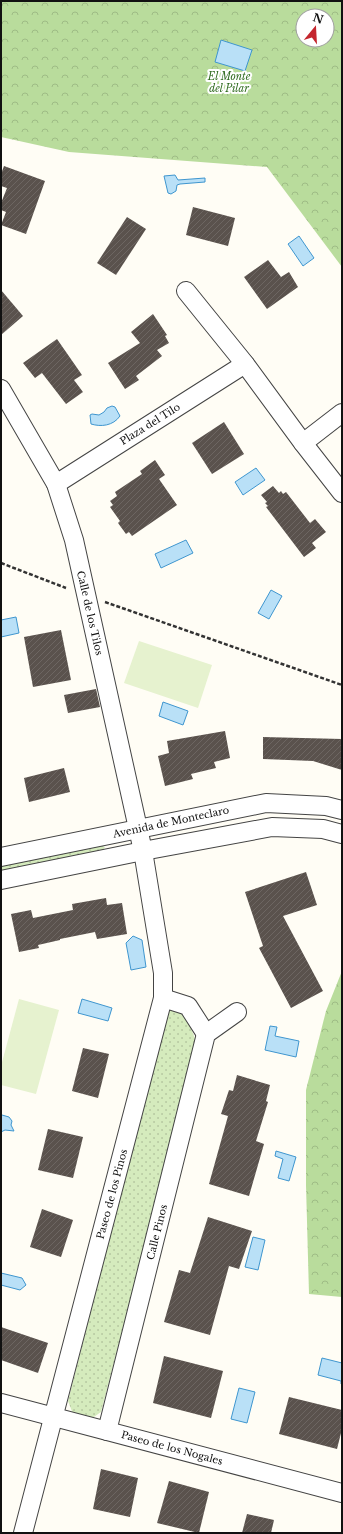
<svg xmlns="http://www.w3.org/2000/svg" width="343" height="1534" viewBox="0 0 343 1534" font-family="'Libre Baskerville',serif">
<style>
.forest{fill:url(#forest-crowns);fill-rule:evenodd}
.garden{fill:url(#garden-dots)}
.pitch{fill:#e6f2cf}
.water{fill:#b9e0f7;stroke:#3f96cf}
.building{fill:url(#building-hatch)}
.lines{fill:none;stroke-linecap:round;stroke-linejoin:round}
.street-casing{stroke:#444;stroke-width:20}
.path{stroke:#333;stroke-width:2.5;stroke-dasharray:4 2;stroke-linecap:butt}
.street{stroke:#fff;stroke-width:18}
.labels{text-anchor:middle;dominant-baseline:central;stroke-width:4;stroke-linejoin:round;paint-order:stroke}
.park-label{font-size:10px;font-style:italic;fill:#2f6b1f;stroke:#fff}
.street-label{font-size:10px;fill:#111;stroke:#fff}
</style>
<defs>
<pattern id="forest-crowns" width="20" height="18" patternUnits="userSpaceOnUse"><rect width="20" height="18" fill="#b9dc9c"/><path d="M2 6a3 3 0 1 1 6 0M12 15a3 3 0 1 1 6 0" fill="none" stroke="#9ebc85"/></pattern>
<pattern id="garden-dots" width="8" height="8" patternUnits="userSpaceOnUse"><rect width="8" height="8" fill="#d5ebbd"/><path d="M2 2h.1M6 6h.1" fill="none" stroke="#b6c8a1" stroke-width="1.8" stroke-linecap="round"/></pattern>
<pattern id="building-hatch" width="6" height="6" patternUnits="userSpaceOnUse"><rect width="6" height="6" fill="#5a524d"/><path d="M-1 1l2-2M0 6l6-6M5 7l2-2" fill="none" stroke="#6d6662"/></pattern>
</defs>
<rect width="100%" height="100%" fill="#fffdf5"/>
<!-- forest -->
<g class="forest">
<path d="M1,1H342V267L267,167L69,152L1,137ZM303,16H327V40H303Z"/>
<path d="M342,971V1297L309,1294L306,1185V1090L326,1011Z"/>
</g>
<!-- garden -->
<g class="garden">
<path d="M99,844L105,847L101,853L1,874V864Z"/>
<path d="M168,1008L182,1012L189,1023L197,1044L101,1412L91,1419L73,1414L68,1401Z"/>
</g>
<!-- pitch -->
<g class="pitch">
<path d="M139,641L212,665L198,708L124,683Z"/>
<path d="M19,999L59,1010L36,1094L1,1085V1066Z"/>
</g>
<!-- water -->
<g class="water">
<path d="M221,40L252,50L245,71L215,62Z"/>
<path d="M175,175L178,180L205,178V182L180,184L177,185L176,191L171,194L168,193L164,176Z"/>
<path d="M299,236L314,258L303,266L288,244Z"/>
<path d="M112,406L115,407L120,416C113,426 101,427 91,424L90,415L92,414L99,415L104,412L107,408Z"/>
<path d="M256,468L265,480L243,495L235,482Z"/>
<path d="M186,540L193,553L161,568L155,554Z"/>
<path d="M271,590L282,596L269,619L258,613Z"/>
<path d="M16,617L19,633L1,637V620Z"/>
<path d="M163,702L188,711L183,725L159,716Z"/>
<path d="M133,936L142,940L146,967L131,970L126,943Z"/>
<path d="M82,999L112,1008L108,1021L78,1013Z"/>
<path d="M270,1026L277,1027L275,1036L299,1041L296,1057L265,1050Z"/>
<path d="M2,1115L9,1117L12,1121L11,1125L14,1131L5,1130L1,1132V1116Z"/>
<path d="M276,1151L296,1157L289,1181L278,1178L283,1159L275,1156Z"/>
<path d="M253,1237L265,1240L258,1270L245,1267Z"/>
<path d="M1,1273L22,1278L26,1285L20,1290L1,1285Z"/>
<path d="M322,1358L342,1363V1384H341V1381L318,1375Z"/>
<path d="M239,1388L255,1392L247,1423L231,1419Z"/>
</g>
<!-- building -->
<g class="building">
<path d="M4,166L45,181L26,234L1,225L6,212L1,210V203L7,188L1,186V174Z"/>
<path d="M193,207L235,218L228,246L186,235Z"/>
<path d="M127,217L146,229L116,275L97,263Z"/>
<path d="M268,260L281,277L289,272L298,287L267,309L244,277Z"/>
<path d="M1,290L23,316L1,335Z"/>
<path d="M153,314L167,335L165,336L169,343L157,350L162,356L136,376L139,380L125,389L108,363L140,343L131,332Z"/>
<path d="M57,339L82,375L74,380L83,392L66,404L42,373L35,378L23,363Z"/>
<path d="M224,422L244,454L212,474L192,443Z"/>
<path d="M155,460L165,475L159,479L177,505L132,536L129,532L126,534L118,523L120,521L110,507L113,505L110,501L117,496L115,492L142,474L140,471Z"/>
<path d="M273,486L279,493L281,491L283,494L286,492L310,523L315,519L326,532L312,543L316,548L304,557L266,507L268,506L265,503L267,502L261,495Z"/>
<path d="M61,630L71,680L33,687L24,637Z"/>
<path d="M96,689L100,707L68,713L64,695Z"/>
<path d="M225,731L230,758L214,762L216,768L191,774L193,779L165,786L158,756L169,753L167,741Z"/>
<path d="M263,737L342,739V770L313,761L263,759Z"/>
<path d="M64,768L70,792L29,802L24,778Z"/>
<path d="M306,872L317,905L283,916L323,991L291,1008L259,948L263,946L245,892Z"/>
<path d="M106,898L107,905L122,903L127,934L97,939L95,932L60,939V940L38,945L39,948L19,952L11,914L31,910L33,918L73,910L72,904Z"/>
<path d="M83,1048L109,1054L98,1098L72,1091Z"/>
<path d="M237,1075L270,1085L266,1101L268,1102L256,1141L264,1144L249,1196L209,1184L228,1116L221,1114L229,1090L233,1091Z"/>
<path d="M48,1129L83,1137L73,1178L38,1170Z"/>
<path d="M42,1209L73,1220L61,1257L30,1247Z"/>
<path d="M208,1217L252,1231L239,1269L229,1266L210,1335L164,1322L179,1270L190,1273Z"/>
<path d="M1,1327L48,1343L38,1373L1,1360Z"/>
<path d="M164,1356L223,1371L211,1418L153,1403Z"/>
<path d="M289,1397L342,1410V1429L337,1449L279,1434Z"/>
<path d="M101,1469L138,1478L130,1517L93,1509Z"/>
<path d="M169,1481L209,1492L199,1533L157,1523Z"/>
<path d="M247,1514L274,1520L271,1533H242Z"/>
</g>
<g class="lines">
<!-- street casing -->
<g class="street-casing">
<g id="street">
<path d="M186,291L245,364L303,443L342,493"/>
<path d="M1,389L56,484L74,540L143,851L163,973V998L23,1533"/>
<path d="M303,443L342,413"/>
<path d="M56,484L245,364"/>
<path d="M1,857L266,803L326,806L342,810"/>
<path d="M1,880L143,851L272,827L323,829L342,834"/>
<path d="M163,998L188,1006L206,1034"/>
<path d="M1,1403L342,1493"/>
<path d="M107,1431L206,1034L237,1012"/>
</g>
</g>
<!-- path -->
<g class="path">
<path d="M1,563L66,588"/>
<path d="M105,602L342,685"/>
</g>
<!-- street -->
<use href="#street" class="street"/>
</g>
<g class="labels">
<!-- park labels -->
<g class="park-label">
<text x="229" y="76">El Monte<tspan x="229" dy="12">del Pilar</tspan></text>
</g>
<!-- street labels -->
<g class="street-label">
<text transform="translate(150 424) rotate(-32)">Plaza del Tilo</text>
<text transform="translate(90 613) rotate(77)">Calle de los Tilos</text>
<text transform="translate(171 822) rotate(-12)">Avenida de Monteclaro</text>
<text transform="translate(112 1194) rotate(-75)">Paseo de los Pinos</text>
<text transform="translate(157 1232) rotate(-76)">Calle Pinos</text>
<text transform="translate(172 1448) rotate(15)">Paseo de los Nogales</text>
</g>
</g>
<!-- border -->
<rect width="343" height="1534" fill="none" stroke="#111111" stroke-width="4"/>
<!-- north arrow -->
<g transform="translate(315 28) rotate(18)"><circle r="19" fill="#ffffff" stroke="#a0a0a0"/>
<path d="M0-3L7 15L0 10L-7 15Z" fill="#c4262e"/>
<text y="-6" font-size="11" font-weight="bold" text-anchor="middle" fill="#111111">N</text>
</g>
</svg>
